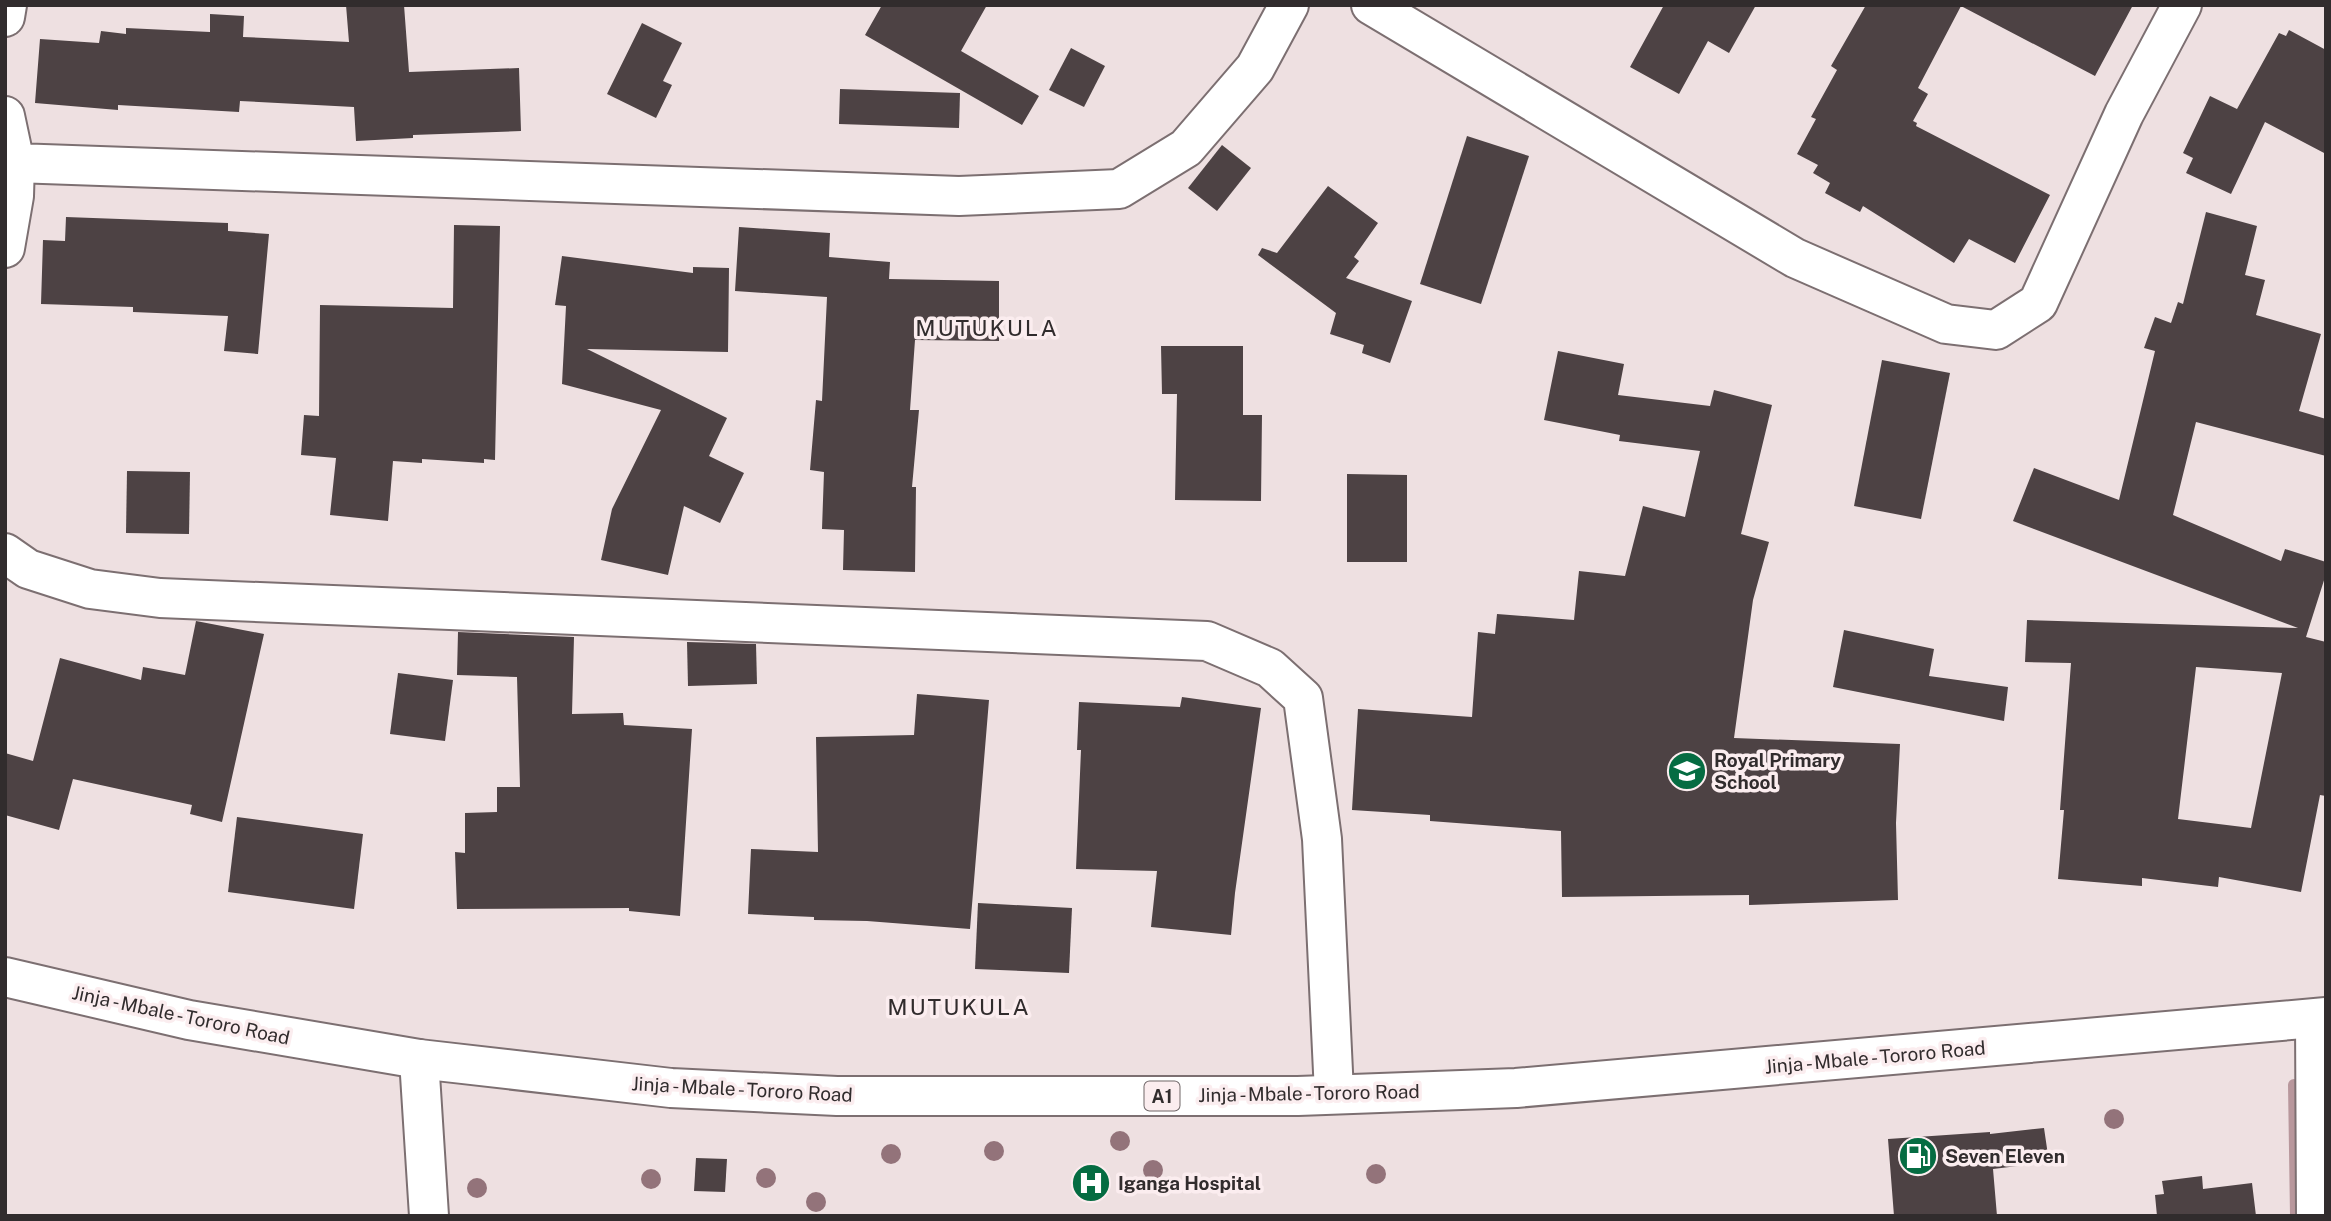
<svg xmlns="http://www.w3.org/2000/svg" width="2331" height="1221" viewBox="0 0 2331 1221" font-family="'Public Sans',sans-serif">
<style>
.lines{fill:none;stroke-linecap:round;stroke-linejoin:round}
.stream{stroke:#b8979c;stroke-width:12}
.building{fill:#4d4244;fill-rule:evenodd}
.street-casing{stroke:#7c6f71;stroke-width:42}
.primary-casing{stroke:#7c6f71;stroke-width:42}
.street{stroke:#fff;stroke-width:38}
.primary{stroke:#fff;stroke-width:38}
.tree{fill:#93737a}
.labels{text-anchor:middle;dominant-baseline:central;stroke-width:7;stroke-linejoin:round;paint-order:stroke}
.shield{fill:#fbedef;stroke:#6e6667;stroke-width:2}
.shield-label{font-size:18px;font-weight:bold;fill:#312c2d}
.poi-label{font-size:19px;font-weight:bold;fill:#312c2d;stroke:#fbedef;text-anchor:start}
.street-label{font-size:19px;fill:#312c2d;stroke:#fbedef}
.quarter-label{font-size:23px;letter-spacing:2px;fill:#312c2d;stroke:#fbedef}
</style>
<rect width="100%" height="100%" fill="#eee0e1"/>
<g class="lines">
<!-- stream -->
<path class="stream" d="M2294,1085L2296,1216"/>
</g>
<!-- building -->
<g class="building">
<path d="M346,5H404L409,72L519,68L521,131L413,135V138L356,141L354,107L240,101L239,112L118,105V110L35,103L40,39L99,43L101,31L126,34V28L210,32V14L244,16L243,37L349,42Z"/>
<path d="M882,5H987L961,51L1039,96L1022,125L865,35Z"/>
<path d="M1664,5H1756L1729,53L1708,41L1679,94L1630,67Z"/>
<path d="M1866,5H2133L2095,76L1961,6L1918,88L1928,94L1913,121L1917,123L1916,126L2050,195L2015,263L1969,239L1954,263L1863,206L1860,212L1825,193L1830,183L1813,173L1818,165L1797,154L1816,119L1811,117L1837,70L1831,66Z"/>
<path d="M642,23L682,43L663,81L672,85L656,118L607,94Z"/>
<path d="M2289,30L2326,50V154L2265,122L2231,194L2186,173L2193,158L2183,153L2210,96L2237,109L2279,33L2286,36Z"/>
<path d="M1071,48L1105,66L1084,107L1049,90Z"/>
<path d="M840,89L960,93L959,128L839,124Z"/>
<path d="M1467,136L1529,156L1481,304L1420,284Z"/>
<path d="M1222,145L1251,168L1217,211L1188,188Z"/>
<path d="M1328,186L1378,223L1354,257L1359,261L1346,278L1412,301L1390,363L1362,353L1364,345L1330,334L1336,313L1258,255L1262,248L1277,253Z"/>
<path d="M2206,212L2257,226L2245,275L2265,280L2256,315L2321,334L2299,411L2326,419V456L2196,422L2173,515L2281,561L2285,549L2326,562V574L2306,637L2326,642V796L2320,795L2301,892L2219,877L2218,887L2142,878V886L2058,879L2064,810H2060L2071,663L2025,662L2027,620L2298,628L2013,521L2034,468L2119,500L2155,351L2144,348L2155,317L2171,323L2178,302L2183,304ZM2196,667L2282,673L2251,828L2178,819Z"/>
<path d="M66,217L228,223V231L269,234L258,354L224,351L228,316L133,312V307L41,304L43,240L65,241Z"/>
<path d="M454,225L500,226L495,460L484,459V463L422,459V463L393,461L388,521L330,515L336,458L301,455L304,415L319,416L320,305L453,308Z"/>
<path d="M739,227L830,233L829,257L890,262L889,279L999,281V341L915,340L910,410H919L912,487H916L915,572L843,570L844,530L822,529L824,472L810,470L816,400L822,401L827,297L735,291Z"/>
<path d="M562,256L693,273V267L729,268L728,352L587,349L727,418L709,456L744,473L720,523L684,506L668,575L601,560L612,509L661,410L562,384L566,306L555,305Z"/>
<path d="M1161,346H1243V415H1262L1261,501L1175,500L1177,394H1162Z"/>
<path d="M1558,351L1624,364L1618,395L1710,406L1714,390L1772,405L1741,534L1769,542L1753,600L1734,738L1900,744L1896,823L1898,900L1749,905V895L1562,897L1561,831L1430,821V815L1352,810L1358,709L1472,717L1478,632L1495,634L1497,614L1574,620L1579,571L1625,576L1643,506L1685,517L1700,451L1619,441L1620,435L1544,420Z"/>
<path d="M1882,360L1950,373L1921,519L1854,506Z"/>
<path d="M127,471L190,472L189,534L126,533Z"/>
<path d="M1347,474L1407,475V562H1347Z"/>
<path d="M196,621L264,634L222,822L190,814L192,805L73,779L59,830L5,815V753L33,761L60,658L141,680L143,667L185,675Z"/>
<path d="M1844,630L1934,649L1929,676L2008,687L2004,721L1833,687Z"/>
<path d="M458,632L574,637L572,714L623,713L624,725L692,729L680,916L629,911V908L457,909L455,852L465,853V813L497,812V787H520L517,677L457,675Z"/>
<path d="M687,642L756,644L757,684L688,686Z"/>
<path d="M398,673L453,680L445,741L390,734Z"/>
<path d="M917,694L989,700L970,929L867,921L814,920V917L748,914L751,849L818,852L816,737L914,735Z"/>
<path d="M1182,697L1261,708L1235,893L1231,935L1151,927L1157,871L1076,869L1081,750H1077L1079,702L1180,707Z"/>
<path d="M237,817L363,834L354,909L228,892Z"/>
<path d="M978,903L1072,908L1069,973L975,969Z"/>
<path d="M2044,1128L2049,1162L1993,1169L1997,1216H1894L1888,1139L1990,1132V1134Z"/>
<path d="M696,1158L727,1159L725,1192L694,1191Z"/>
<path d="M2202,1176L2203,1189L2252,1183L2256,1216H2157L2155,1195L2164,1194L2162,1181Z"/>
</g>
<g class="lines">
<!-- street casing -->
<g class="street-casing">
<g id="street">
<path d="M1371,5L1795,258L1946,324L1996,330L2038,303L2124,114L2182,5"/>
<path d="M5,17L7,5"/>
<path d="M5,116L15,163L959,196L1119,189L1186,148L1255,68L1289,5"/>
<path d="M5,248L14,196L15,163"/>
<path d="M5,553L28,569L90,589L160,598L1207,641L1270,668L1303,698L1322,839L1334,1093"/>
<path d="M2315,1019L2316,1216"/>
<path d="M419,1059L429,1216"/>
</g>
</g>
<!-- primary casing -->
<g class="primary-casing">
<path id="primary" d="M5,977L189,1020L419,1059L671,1088L837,1096H1298L1516,1088L2326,1017"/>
</g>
<!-- street -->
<use href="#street" class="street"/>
<!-- primary -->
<use href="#primary" class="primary"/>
</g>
<!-- trees -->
<g class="tree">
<circle cx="2114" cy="1119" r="10"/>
<circle cx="1120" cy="1141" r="10"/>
<circle cx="994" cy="1151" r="10"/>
<circle cx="891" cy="1154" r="10"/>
<circle cx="1153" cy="1170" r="10"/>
<circle cx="1376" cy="1174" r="10"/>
<circle cx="766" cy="1178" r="10"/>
<circle cx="651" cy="1179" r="10"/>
<circle cx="1092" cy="1184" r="10"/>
<circle cx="477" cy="1188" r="10"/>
<circle cx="816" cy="1202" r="10"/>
</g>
<!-- icons -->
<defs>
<g id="school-disc" transform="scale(2.0125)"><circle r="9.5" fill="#056c42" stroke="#fbedef"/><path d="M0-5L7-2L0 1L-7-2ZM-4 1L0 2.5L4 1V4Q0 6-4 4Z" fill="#fff"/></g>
<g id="fuel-disc" transform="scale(2.0125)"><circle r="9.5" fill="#056c42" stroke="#fbedef"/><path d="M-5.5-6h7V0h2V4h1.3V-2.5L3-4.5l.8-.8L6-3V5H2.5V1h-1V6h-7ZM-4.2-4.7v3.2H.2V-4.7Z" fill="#fff"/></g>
<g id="hospital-disc" transform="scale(2.0125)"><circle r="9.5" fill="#056c42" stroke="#fbedef"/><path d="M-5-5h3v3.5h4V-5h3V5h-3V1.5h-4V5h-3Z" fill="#fff"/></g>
</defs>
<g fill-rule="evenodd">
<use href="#school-disc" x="1687" y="771"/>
<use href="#fuel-disc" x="1918" y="1156"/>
<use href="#hospital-disc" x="1091" y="1183"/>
</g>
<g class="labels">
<!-- shield labels -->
<rect class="shield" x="1144.5" y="1081.5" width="35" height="29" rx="5"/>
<g class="shield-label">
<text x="1162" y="1096">A1</text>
</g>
<!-- poi labels -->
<g class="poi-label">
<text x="1714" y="760">Royal Primary<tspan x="1714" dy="22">School</tspan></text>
<text x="1945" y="1156">Seven Eleven</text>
<text x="1118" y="1183">Iganga Hospital</text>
</g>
<!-- street labels -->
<g class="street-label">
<text transform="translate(181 1015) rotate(12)">Jinja - Mbale - Tororo Road</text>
<text transform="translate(1875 1057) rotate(-5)">Jinja - Mbale - Tororo Road</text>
<text transform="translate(742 1089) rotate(3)">Jinja - Mbale - Tororo Road</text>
<text transform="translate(1309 1093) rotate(-1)">Jinja - Mbale - Tororo Road</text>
</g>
<!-- quarter labels -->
<g class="quarter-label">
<text x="987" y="327">MUTUKULA</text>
<text x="959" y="1006">MUTUKULA</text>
</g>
</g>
<!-- border -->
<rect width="2331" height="1221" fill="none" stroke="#312c2d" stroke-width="14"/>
</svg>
